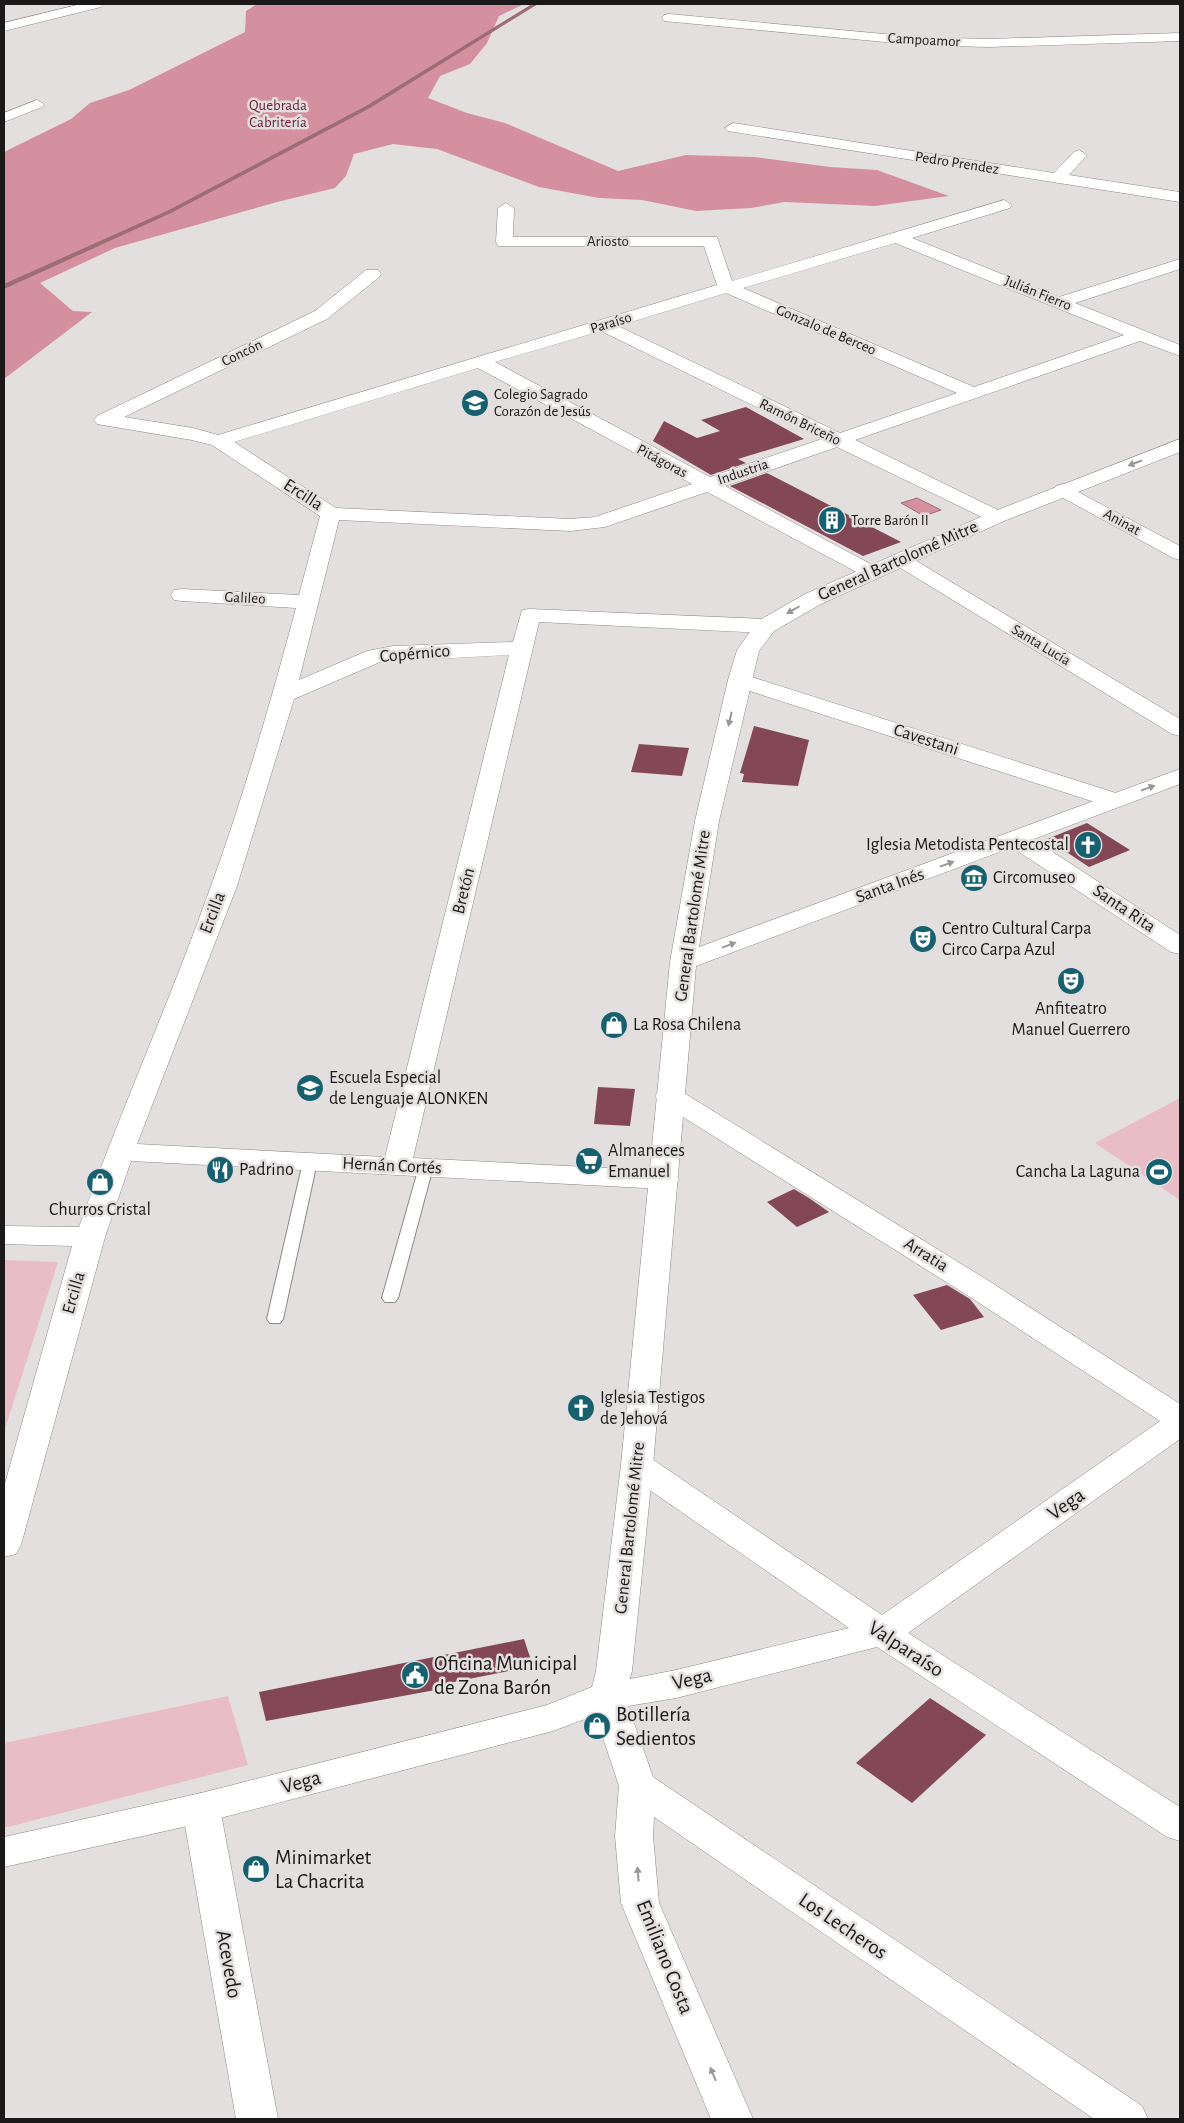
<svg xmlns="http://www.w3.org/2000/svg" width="1184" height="2123" viewBox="0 0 1184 2123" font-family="'Alegreya Sans',sans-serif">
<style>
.green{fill:#e9bdc5}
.forest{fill:#d4909e}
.water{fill:#d5919f;stroke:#9d6d76}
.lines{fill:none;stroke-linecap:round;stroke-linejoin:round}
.stream{fill:#9d6d76;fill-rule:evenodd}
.building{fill:#844756}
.service-casing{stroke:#8c8788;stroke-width:2}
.minor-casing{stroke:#8c8788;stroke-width:1}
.tertiary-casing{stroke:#8c8788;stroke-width:1}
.service{fill:#fff;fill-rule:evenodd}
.minor{fill:#fff;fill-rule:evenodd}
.tertiary{fill:#fff;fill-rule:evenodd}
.oneway{fill:#989797}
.labels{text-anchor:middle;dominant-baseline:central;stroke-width:5;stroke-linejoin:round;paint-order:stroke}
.far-street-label{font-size:15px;fill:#1a1818;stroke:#e4dfdf}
.far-park-label{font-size:15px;fill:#71203a;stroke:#e4dfdf}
.far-poi-label{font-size:15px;fill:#1a1818;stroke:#e4dfdf;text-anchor:start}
.street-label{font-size:18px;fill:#1a1818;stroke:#e4dfdf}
.poi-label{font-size:18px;fill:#1a1818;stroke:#e4dfdf;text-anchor:start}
.near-street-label{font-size:21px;fill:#1a1818;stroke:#e4dfdf}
.near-poi-label{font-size:21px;fill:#1a1818;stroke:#e4dfdf;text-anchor:start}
</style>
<rect width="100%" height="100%" fill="#e4dfdf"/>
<!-- green -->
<g class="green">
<path d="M1180,1098V1200L1095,1143Z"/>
<path d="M4,1260L58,1262L4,1432Z"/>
<path d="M228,1696L248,1765L4,1828V1743Z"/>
</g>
<!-- forest -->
<path class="forest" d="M257,4H524L499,16L487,43L470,64L440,76L428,98L467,113L505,123L618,171L686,155L754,157L830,167L877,170L949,196L875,206L784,202L751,208L696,211L642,200L599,198L539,187L437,149L393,144L354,154L346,176L335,188L277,202L115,248L40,283L73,311L92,312L4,379V152L71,119L90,103L129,90L245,32L246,11Z"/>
<!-- water -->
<path class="water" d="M917,498L941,510L924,516L901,503Z"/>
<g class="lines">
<!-- stream -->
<path class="stream" d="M532,4H538L370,108L171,213L4,289V284L167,211L366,106Z"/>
</g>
<!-- building -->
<g class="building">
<path d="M746,407L804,439L738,459L746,463L711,475L653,441L664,421L697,438L720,431L701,420Z"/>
<path d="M767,473L839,510L901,542L863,556L730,486Z"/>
<path d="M754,726L809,740L798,786L742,782L744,774L740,773Z"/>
<path d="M639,744L689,748L682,776L631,772Z"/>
<path d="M1087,823L1130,850L1089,867L1047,839Z"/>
<path d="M598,1087L635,1089L630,1126L594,1124Z"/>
<path d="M794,1189L809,1198L829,1212L797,1227L767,1202Z"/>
<path d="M947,1285L970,1299L984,1317L941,1330L913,1295Z"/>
<path d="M524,1639L533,1666L439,1685L441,1689L266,1721L259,1692Z"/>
<path d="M930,1698L986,1735L912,1803L856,1763Z"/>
</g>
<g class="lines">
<!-- service casing -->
<g class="service-casing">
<g id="service">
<path d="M310,1158L317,1162L283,1319L280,1323H270L267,1319L303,1162Z"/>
<path d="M426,1163L433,1167L398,1298L395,1302H385L382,1298L419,1167Z"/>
</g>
</g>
<!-- minor casing -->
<g class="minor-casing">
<g id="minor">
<path d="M81,4H103L101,7L4,31V23Z"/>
<path d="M669,14L916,37L988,39L1180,33V41L988,47L916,45L664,21L662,18L664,15Z"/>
<path d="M37,100L44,104L42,107L4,122V113Z"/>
<path d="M733,123L1054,173L1074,152L1079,150L1087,155L1069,175L1180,192V202L728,131L725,128Z"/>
<path d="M1004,200L1012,205L1010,208L912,238L1059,297L1180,259V269L1075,303L1180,345V356L1140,341L855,440L1004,513L1007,517L1004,521L997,523L990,521L837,447L725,486L878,568L882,572L878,576L871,578L864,576L707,492L605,527L570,531L339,520L299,680L367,651L393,646L513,642L522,610L530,609L766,619L774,621L777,626L774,631L766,633L539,622L413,1158L664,1171L674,1174L679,1180L674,1186L664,1189L131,1161L105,1237L21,1545L16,1554L4,1557V1487L72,1246L4,1244V1226L79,1227C120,1112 170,1001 211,886C244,795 271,701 296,608L182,601L174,600L171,595L174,590L182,589L299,595L320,516L212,445L192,440L97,424L94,420L97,416L315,311L366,270H378L381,274L378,278L327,319L124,417L193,428L218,435L717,285L704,246H498L496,242L498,208L506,203L514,208L513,237H717L732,281ZM895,243L1124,335L974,387L743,288ZM726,293L957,393L840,433L618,326ZM601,331L822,439L710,477L495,362ZM478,368L692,484L595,517L570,519L336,508L234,442ZM509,655L385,1157L137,1144L237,886L294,699L380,662Z"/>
<path d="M1063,484L1180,546V560L1173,558L1056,494L1053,490L1056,486Z"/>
<path d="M901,554L908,556L1180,719V736L1172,734L894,564L891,560L894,556Z"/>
<path d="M739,673L1122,795L1125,800L1122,805L1113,807L1104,805L731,685L728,680L731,675Z"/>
<path d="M1016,832L1025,834L1180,935V954L1171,952L1007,844L1004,839L1007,834Z"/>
<path d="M669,1088L679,1090L989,1281L1180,1404V1439L908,1633L1180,1807V1841L1167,1837L877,1647L676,1698L628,1706L653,1777L1142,2106L1148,2119H1094L654,1817L653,1836L659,1903L753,2119H711L621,1903L615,1836L619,1786L589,1696L594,1686L676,1670L849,1628L625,1473L621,1465L625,1457L637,1453L649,1457L882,1615L1160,1421L967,1295L659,1102L655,1096L659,1090Z"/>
<path d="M201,1793L214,1797L220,1808L278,2119H236L182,1808L188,1797Z"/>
</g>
</g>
<!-- tertiary casing -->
<g class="tertiary-casing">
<path id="tertiary" d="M1180,439V452L1004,521L821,604L774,631L759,651L719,821L699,947L1180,769V784L696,966L653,1465L632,1671L625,1696L620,1706L553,1731L201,1823L4,1867V1837L201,1793L547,1705L592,1687L596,1671L621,1465L670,962L695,821L728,680L737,650L758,621L805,594L990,513Z"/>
</g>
<!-- service -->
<use href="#service" class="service"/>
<!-- minor -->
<use href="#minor" class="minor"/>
<!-- tertiary -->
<use href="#tertiary" class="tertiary"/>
</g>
<!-- one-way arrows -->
<defs><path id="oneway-solid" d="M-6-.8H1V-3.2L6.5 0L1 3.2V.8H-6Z" transform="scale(1.25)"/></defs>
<g class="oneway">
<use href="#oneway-solid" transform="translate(1135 463) rotate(159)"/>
<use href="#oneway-solid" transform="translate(793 610) rotate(150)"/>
<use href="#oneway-solid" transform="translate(730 719) rotate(103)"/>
<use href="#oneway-solid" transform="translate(1148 788) rotate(-20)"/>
<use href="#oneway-solid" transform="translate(947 864) rotate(-20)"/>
<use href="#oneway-solid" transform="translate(729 945) rotate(-20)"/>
<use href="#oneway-solid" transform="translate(638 1874) rotate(-95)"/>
<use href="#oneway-solid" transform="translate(713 2074) rotate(-113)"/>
</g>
<!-- icons -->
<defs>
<g id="school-disc" transform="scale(1.4375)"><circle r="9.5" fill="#17606f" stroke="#e4dfdf"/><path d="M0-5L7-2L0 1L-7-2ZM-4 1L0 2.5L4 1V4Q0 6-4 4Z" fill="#fff"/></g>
<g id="building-disc" transform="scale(1.4375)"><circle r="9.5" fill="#17606f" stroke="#e4dfdf"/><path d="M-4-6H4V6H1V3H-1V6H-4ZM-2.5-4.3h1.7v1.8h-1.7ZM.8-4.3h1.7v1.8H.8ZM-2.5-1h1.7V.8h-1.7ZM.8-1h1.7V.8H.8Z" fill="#fff"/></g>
<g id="church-disc" transform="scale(1.4375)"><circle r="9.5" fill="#17606f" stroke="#e4dfdf"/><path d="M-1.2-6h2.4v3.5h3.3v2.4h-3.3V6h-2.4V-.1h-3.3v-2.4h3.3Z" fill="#fff"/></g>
<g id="museum-disc" transform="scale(1.4375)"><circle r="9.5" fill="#17606f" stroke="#e4dfdf"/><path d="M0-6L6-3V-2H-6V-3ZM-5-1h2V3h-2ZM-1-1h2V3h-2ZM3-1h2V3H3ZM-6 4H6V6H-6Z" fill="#fff"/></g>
<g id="theatre-disc" transform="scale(1.4375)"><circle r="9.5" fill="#17606f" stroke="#e4dfdf"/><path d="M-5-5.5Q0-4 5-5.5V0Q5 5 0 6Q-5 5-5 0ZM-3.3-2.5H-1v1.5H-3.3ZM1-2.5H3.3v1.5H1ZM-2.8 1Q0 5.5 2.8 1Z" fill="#fff"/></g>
<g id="shop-disc" transform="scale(1.4375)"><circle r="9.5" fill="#17606f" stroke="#e4dfdf"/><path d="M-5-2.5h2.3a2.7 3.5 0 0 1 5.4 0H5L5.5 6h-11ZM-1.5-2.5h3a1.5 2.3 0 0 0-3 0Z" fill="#fff"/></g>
<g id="supermarket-disc" transform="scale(1.4375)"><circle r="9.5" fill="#17606f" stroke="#e4dfdf"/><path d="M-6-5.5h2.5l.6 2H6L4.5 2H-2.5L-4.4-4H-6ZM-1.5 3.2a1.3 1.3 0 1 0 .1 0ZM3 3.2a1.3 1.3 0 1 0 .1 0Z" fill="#fff"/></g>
<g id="restaurant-disc" transform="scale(1.4375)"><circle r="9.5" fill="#17606f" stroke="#e4dfdf"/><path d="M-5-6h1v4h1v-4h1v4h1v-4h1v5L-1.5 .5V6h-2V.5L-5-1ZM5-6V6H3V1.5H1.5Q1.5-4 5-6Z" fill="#fff"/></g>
<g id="stadium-disc" transform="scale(1.4375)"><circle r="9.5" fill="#17606f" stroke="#e4dfdf"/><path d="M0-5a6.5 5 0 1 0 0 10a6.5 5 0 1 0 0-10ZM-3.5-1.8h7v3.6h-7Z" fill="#fff"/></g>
<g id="civic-disc" transform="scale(1.4375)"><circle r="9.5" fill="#17606f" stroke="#e4dfdf"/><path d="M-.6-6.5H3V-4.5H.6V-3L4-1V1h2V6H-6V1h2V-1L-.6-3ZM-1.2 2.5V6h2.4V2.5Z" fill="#fff"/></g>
</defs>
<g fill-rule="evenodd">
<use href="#school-disc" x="475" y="403"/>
<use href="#building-disc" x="832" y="520"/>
<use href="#church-disc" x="1088" y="845"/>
<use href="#museum-disc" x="974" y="878"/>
<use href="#theatre-disc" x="923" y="939"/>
<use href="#theatre-disc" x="1071" y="981"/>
<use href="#shop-disc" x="614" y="1025"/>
<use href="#school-disc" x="310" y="1088"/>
<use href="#supermarket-disc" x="589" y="1161"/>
<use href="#restaurant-disc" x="220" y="1170"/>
<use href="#stadium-disc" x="1159" y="1172"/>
<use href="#shop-disc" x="100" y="1182"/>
<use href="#church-disc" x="581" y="1408"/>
<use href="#civic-disc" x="415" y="1675"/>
<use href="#shop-disc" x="597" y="1726"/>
<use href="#shop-disc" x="256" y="1869"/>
</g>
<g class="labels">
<!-- far-street labels -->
<g class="far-street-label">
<text transform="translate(924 40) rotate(3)">Campoamor</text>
<text transform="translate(957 163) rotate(9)">Pedro Prendez</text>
<text x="608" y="241">Ariosto</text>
<text transform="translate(1038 293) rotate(22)">Julián Fierro</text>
<text transform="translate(611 323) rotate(-17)">Paraíso</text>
<text transform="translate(826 330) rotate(23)">Gonzalo de Berceo</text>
<text transform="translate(242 353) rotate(-26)">Concón</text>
<text transform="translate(800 422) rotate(26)">Ramón Briceño</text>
<text transform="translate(662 461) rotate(28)">Pitágoras</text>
<text transform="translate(743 472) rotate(-19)">Industria</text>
<text transform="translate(1122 522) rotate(29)">Aninat</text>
<text transform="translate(245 598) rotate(3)">Galileo</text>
<text transform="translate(1041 645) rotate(31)">Santa Lucía</text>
</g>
<!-- far-park labels -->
<g class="far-park-label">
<text x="278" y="105">Quebrada<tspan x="278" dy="17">Cabritería</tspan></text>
</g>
<!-- far-poi labels -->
<g class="far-poi-label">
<text x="494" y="394">Colegio Sagrado<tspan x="494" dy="17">Corazón de Jesús</tspan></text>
<text x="851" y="520">Torre Barón II</text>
</g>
<!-- street labels -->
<g class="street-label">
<text transform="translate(303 495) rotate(33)">Ercilla</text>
<text transform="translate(898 561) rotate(-24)">General Bartolomé Mitre</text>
<text transform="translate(415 654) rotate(-5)">Copérnico</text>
<text transform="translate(926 740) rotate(18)">Cavestani</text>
<text transform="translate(890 886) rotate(-20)">Santa Inés</text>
<text transform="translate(464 891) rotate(-76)">Bretón</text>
<text transform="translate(1124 909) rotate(34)">Santa Rita</text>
<text transform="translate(213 913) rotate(-69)">Ercilla</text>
<text transform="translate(693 916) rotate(-82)">General Bartolomé Mitre</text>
<text transform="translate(392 1166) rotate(3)">Hernán Cortés</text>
<text transform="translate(926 1255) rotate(32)">Arratia</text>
<text transform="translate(74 1293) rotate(-74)">Ercilla</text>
<text transform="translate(630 1528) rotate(-84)">General Bartolomé Mitre</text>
</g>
<!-- poi labels -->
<g class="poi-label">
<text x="1069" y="845" text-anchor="end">Iglesia Metodista Pentecostal</text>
<text x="993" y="878">Circomuseo</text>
<text x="942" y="929">Centro Cultural Carpa<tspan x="942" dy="21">Circo Carpa Azul</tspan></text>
<text x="1071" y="1009" text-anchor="middle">Anfiteatro<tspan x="1071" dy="21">Manuel Guerrero</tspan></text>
<text x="633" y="1025">La Rosa Chilena</text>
<text x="329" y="1078">Escuela Especial<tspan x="329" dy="21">de Lenguaje ALONKEN</tspan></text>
<text x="608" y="1151">Almaneces<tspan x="608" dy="21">Emanuel</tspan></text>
<text x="239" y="1170">Padrino</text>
<text x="1140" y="1172" text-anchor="end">Cancha La Laguna</text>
<text x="100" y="1210" text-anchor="middle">Churros Cristal</text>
<text x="600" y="1398">Iglesia Testigos<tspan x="600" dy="21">de Jehová</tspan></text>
</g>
<!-- near-street labels -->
<g class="near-street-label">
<text transform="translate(1066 1504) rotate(-35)">Vega</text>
<text transform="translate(906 1649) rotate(33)">Valparaíso</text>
<text transform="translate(692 1679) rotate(-13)">Vega</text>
<text transform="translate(301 1782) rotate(-15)">Vega</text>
<text transform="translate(843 1926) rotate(34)">Los Lecheros</text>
<text transform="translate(665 1957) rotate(68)">Emiliano Costa</text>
<text transform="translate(229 1964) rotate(80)">Acevedo</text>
</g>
<!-- near-poi labels -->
<g class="near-poi-label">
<text x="434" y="1663">Oficina Municipal<tspan x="434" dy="24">de Zona Barón</tspan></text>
<text x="616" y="1714">Botillería<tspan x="616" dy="24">Sedientos</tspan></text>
<text x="275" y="1857">Minimarket<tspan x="275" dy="24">La Chacrita</tspan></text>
</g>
</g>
<!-- border -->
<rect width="1184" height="2123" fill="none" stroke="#1a1818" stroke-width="10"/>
</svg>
